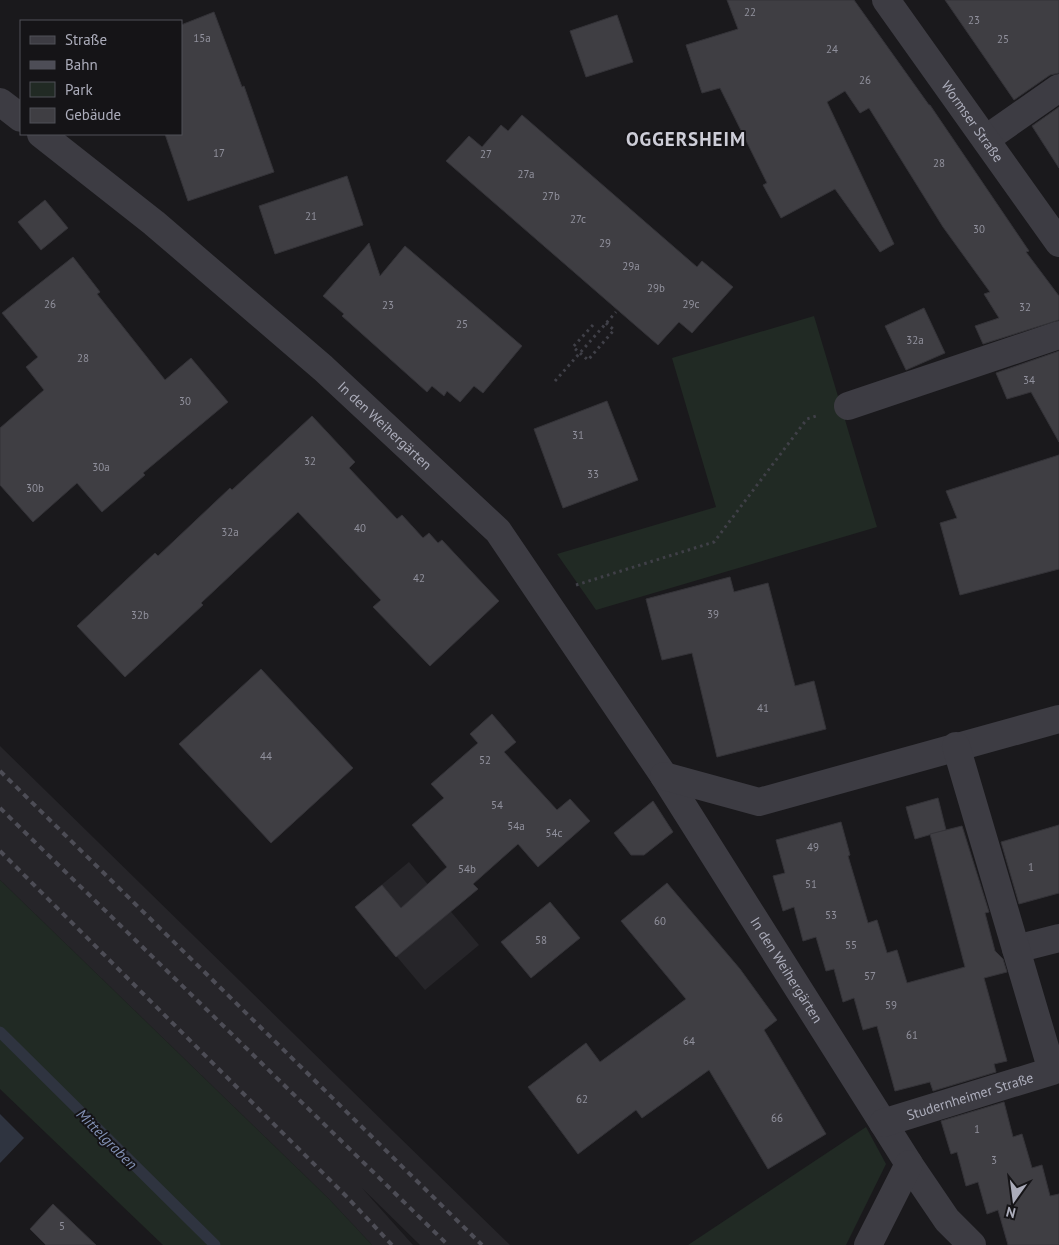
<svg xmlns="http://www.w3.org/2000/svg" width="1059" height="1245" viewBox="0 0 1059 1245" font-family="'PT Sans',sans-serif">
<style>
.built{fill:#262529}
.green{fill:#212a24}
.water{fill:#2f3440}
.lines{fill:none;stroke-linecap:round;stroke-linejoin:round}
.stream{stroke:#2f3440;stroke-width:11}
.building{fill:#3f3e43;stroke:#343338}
.path{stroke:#404048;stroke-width:3;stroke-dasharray:2.5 4;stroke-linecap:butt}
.minor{stroke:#3d3c43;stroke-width:28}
.tertiary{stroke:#3d3c43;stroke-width:28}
.rail{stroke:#4d4d56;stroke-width:4;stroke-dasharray:6 5;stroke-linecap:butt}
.labels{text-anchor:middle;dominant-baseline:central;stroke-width:4;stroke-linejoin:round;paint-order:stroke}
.number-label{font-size:11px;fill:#91919d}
.street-label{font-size:14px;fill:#acadbb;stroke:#151417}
.water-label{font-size:15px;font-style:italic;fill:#8392b6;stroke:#151417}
.district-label{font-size:19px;font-weight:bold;letter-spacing:1px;fill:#cdcdd7;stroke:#151417}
</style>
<rect width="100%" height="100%" fill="#1a191c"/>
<!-- built -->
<g class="built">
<path d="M0,746L396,1134L510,1245H420L362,1188L413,1245H372L329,1199L0,880Z"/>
<path d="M409,862L479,945L425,990L355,907Z"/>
</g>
<!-- green -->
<g class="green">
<path d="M814,316L877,527L596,610L557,554L716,507L672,358Z"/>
<path d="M0,880L329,1199L372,1245H163L0,1089Z"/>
<path d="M866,1127L886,1164L846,1245H688Z"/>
</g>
<!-- water -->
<path class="water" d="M0,1114L24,1138L0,1163Z"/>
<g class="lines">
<!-- stream -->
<path class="stream" d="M0,1032L215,1245"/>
</g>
<!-- building -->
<g class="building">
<path d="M727,0H854L929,105H930L1029,251L1026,252L1059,296V320L983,344L975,326L999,318L984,294L990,292L943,227L869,108L860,113L845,91L827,102L894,244L880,252L835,189L781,218L763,185L767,183L720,88L702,93L686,45L738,29Z"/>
<path d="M945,0H1059V73L1050,75L1014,100Z"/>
<path d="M214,12L242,87L244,86L274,172L188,201L165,134H181V25Z"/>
<path d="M617,15L633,62L586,77L570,31Z"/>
<path d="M1059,107V168L1032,126Z"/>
<path d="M522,115L697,267L702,261L733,287L692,333L679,322L658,345L446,161L469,136L482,147L501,125L508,131Z"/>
<path d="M347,176L363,225L275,254L259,206Z"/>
<path d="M45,200L68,228L41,250L18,222Z"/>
<path d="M369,243L380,276L405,246L522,346L483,393L474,386L460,402L447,391L444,396L432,386L427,392L342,316L344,314L323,296Z"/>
<path d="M73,257L100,292L97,294L165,380L191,358L228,402L143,473L145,475L102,512L77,483L33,522L0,485V428L44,390L26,367L38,357L2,313Z"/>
<path d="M924,308L945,353L906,370L885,326Z"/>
<path d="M1059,351V442L1031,392L1007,399L996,373Z"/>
<path d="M607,401L638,480L563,508L534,429Z"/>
<path d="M312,416L355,462L349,468L397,519L402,515L423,538L429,533L438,543L442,540L499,601L430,666L373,607L381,600L298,512L201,603L203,605L125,677L77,626L155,553L158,556L230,488L232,490Z"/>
<path d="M1059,455V569L960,595L940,523L957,518L946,491Z"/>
<path d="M730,577L734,592L768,583L795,686L814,681L826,729L717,757L692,653L662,660L646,599Z"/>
<path d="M261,669L353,768L271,843L179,744Z"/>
<path d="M492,714L516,742L504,752L557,810L570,799L590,821L538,867L518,844L473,884L478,889L396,957L355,907L382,885L401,908L447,867L412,825L444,798L431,784L478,743L470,734Z"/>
<path d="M938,798L946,830L915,839L906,807Z"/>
<path d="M653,801L673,832L644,855H631L614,833Z"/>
<path d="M841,822L850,855L848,856L868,923L877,920L887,953L897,950L907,983L965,967L930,834L962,826L989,912L985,913L995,951L1003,959L1007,972L984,978L1007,1061L994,1064L996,1072L933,1091L930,1082L895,1091L877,1026L863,1030L854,998L843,1002L834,969L826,971L816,937L803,941L794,907L783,911L773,876L785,873L776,840Z"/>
<path d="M1059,825V893L1019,904L1001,842Z"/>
<path d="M667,883L740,969L777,1020L764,1030L826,1134L768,1169L709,1070L642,1118L636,1110L578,1154L528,1087L586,1043L600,1062L686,999L621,921Z"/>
<path d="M550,902L580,938L531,978L501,942Z"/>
<path d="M1004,1102L1013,1137L1022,1134L1032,1168L1042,1165L1050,1196L1059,1194V1245H1008L998,1210L987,1214L978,1182L966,1186L957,1152L951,1154L941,1121Z"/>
<path d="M53,1204L96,1245H46L30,1229Z"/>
</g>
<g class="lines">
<!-- path -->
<g class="path">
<path d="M593,325L573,347L588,360L614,330L606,323"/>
<path d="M555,381L616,312"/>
<path d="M576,585L714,542L807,419L816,416"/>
</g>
<!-- minor -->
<g class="minor">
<path d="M0,102L21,118"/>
<path id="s1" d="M41,134L154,223L323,368L498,531L664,776L909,1164L947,1220L972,1245"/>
<path d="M986,139L1059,88"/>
<path d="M848,406L1059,335"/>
<path d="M664,776L759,802L1059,719"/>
<path d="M1016,949L1059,938"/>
<path id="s2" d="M883,1123L1052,1071L956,746"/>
<path d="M868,1245L909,1164"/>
</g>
<!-- tertiary -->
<path class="tertiary" id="s3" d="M886,0L1059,243"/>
<!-- rail -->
<g class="rail">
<path d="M0,771L482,1245"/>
<path d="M0,808L448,1245"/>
<path d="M0,851L346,1196L392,1245"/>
</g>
</g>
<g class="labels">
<!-- number labels -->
<g class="number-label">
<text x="750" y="12">22</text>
<text x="974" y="20">23</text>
<text x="202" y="38">15a</text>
<text x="1003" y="39">25</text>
<text x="832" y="49">24</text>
<text x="865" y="80">26</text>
<text x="219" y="153">17</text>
<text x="486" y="154">27</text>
<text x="939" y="163">28</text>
<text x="526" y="174">27a</text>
<text x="551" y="196">27b</text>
<text x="311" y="216">21</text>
<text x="578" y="219">27c</text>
<text x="979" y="229">30</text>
<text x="605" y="243">29</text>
<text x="631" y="266">29a</text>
<text x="656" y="288">29b</text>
<text x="50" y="304">26</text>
<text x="691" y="304">29c</text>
<text x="388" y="305">23</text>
<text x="1025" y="307">32</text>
<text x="462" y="324">25</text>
<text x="915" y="340">32a</text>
<text x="83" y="358">28</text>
<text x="1029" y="380">34</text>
<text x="185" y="401">30</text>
<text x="578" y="435">31</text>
<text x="310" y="461">32</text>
<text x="101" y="467">30a</text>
<text x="593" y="474">33</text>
<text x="35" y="488">30b</text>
<text x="360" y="528">40</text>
<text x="230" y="532">32a</text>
<text x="419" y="578">42</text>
<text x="713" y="614">39</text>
<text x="140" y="615">32b</text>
<text x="763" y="708">41</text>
<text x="266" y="756">44</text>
<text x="485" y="760">52</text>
<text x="497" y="805">54</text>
<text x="516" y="826">54a</text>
<text x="554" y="833">54c</text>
<text x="813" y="847">49</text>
<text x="1031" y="867">1</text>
<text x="467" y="869">54b</text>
<text x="811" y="884">51</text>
<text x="831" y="915">53</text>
<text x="660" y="921">60</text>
<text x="541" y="940">58</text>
<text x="851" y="945">55</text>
<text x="870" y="976">57</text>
<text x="891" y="1005">59</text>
<text x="912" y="1035">61</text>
<text x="689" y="1041">64</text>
<text x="582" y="1099">62</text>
<text x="777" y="1118">66</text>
<text x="977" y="1129">1</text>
<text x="994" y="1160">3</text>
<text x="62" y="1226">5</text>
</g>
<!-- street labels -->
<g class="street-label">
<text stroke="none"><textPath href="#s3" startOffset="149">Wormser Straße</textPath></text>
<text stroke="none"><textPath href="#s1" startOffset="451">In den Weihergärten</textPath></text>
<text stroke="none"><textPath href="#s1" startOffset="1131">In den Weihergärten</textPath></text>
<text stroke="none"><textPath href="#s2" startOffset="91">Studernheimer Straße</textPath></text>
</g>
<!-- water labels -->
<g class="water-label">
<text transform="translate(107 1139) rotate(45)">Mittelgraben</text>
</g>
<!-- district labels -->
<g class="district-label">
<text x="686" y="139">OGGERSHEIM</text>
</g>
</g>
<!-- legend -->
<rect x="20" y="20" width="162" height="115" fill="#151417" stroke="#515159"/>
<rect x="30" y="36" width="25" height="8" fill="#3d3c43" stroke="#515159"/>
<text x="65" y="45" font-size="15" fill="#acadbb">Straße</text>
<rect x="30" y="61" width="25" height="8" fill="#4d4d56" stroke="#515159"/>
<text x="65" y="70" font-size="15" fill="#acadbb">Bahn</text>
<rect x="30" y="82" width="25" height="15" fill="#212a24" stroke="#515159"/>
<text x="65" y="95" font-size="15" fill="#acadbb">Park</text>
<rect x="30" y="108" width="25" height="15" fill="#3f3e43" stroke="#515159"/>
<text x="65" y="120" font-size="15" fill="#acadbb">Gebäude</text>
<!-- north arrow -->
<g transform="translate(1014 1200) rotate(194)" stroke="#151417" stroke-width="4" paint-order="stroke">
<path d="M0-4L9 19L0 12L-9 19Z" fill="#acadbb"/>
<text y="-8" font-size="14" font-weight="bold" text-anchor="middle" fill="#acadbb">N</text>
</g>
</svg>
